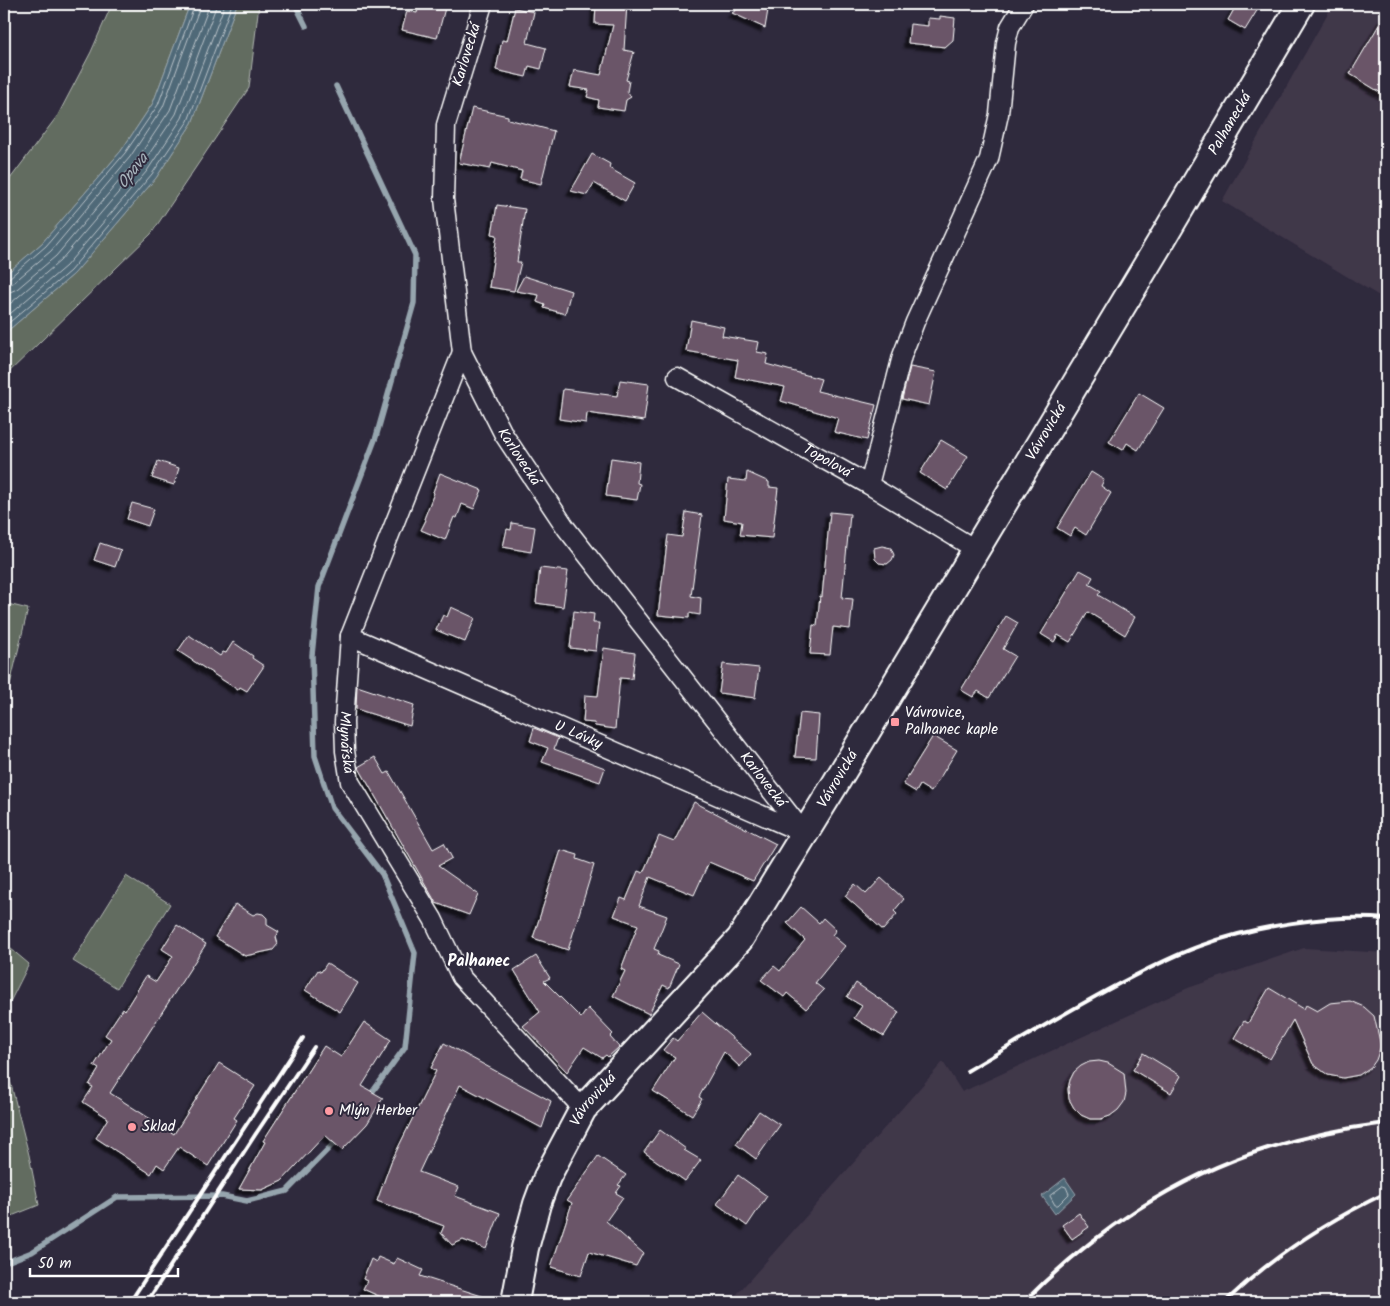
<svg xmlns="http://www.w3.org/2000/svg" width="1390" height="1306" viewBox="0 0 1390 1306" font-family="Kalam,sans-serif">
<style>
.built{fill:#41374a}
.green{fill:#626c60;stroke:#b0b6b0}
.water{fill:#506978;stroke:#96a5ae}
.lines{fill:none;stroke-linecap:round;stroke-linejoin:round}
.shore{stroke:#b9c3c9;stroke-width:1}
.stream{stroke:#96a5ae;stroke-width:5.5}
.building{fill:#6a5468;stroke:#fff;filter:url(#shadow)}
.street-casing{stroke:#fff;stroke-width:21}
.secondary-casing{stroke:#fff;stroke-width:30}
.street{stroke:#2f2a3d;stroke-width:18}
.secondary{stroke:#2f2a3d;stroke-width:26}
.rail{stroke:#fff;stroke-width:4}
.poi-dot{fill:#ff9aa2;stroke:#2f2a3d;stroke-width:2}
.labels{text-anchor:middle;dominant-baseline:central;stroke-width:4;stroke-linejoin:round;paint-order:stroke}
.street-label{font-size:15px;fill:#fff;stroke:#2f2a3d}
.poi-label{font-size:15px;fill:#fff;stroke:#2f2a3d;text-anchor:start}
.water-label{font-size:16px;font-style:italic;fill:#a8b4bc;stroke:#2f2a3d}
.neighbourhood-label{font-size:16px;font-weight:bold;fill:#fff;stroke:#2f2a3d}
</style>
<defs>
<filter id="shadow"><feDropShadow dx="-4.5" dy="4.5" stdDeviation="1" flood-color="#0009"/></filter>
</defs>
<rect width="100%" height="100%" fill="#2f2a3d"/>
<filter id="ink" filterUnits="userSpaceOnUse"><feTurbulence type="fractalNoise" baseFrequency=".02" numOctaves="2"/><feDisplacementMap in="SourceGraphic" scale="10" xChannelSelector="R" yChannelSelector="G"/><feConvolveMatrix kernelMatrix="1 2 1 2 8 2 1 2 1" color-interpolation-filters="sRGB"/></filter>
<g filter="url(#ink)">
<!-- built -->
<g class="built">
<path d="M1333,4H1386V300L1222,201Z"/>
<path d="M1304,948L1386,953V1302H730L943,1062L962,1092L1188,988Z"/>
</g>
<!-- green -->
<g class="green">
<path d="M112,4H190L153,103L121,151L42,243L4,276V187L58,115L91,52Z"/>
<path d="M237,4H259L249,88L151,234L4,377V334L74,274L156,178L192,123Z"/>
<path d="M4,603L28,609L4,710Z"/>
<path d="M126,876L170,904L117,988L73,961Z"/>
<path d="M4,943L29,964L4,1014Z"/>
<path d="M4,1057L29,1155L39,1205L4,1219Z"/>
</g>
<!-- water -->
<g class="water">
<path d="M190,4H237L192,123L156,178L74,274L4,334V276L42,243L121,151L153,103Z"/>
<path d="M1065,1178L1076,1194L1055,1214L1042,1196Z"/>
</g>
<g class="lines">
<!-- shore -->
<g class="shore">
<path d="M4,279L9,278L46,246L125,153L158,105L195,4"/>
<path d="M4,286L13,283L51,251L130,157L163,107L201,4"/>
<path d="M4,293L10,292L17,289L56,256L136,161L170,110L207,12L208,4"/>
<path d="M4,309L60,261L141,166L176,114L217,4"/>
<path d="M4,319L66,266L147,171L182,118L225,4"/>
<path d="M4,327L70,271L152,174L188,121L232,4"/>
<path d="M1063,1186L1066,1187L1069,1194L1058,1205H1055L1050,1196Z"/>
</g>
<!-- stream -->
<g class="stream">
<path d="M295,4L306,26"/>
<path d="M336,86L415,255L414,303L376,437L319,587L312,655L315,756L332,808L382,874L415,953L405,1047L368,1098"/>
<path d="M4,1263L32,1252L117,1197L222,1196L247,1201L287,1191L339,1138"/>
</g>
</g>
<!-- building -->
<g class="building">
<path d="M419,4H443L442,7L445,8L437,38L402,30L407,11L417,13Z"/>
<path d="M596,4H627L624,50L634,52L626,80L629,81L627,92L631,97L626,100L624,111L598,107L599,100L587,97L589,90L570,87L574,70L601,75L613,25L595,24Z"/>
<path d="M744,4H769L765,28L732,13Z"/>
<path d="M1237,4H1261L1245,30L1228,20Z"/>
<path d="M515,8L534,12L527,43L546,48L541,69L529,66L526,77L496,70L502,40L507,41Z"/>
<path d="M1386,13V96L1350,74Z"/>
<path d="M940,16L955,18L953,40L945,47L908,43L910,24L928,26V18L940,19Z"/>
<path d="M472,108L508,116V119L554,131L541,184L520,179L522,171L492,163L490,169L459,163Z"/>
<path d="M592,154L610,164L609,168L635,183L625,201L594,183L587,195L571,191Z"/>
<path d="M497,205L525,209L517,262H521L514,291L489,287L497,235L492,234Z"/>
<path d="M524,276L571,291L565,314L544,308L545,305L537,302L539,295L516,291Z"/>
<path d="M691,320L724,327L722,336L759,342L757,352L768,354L766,364L821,379L817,391L876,405L867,440L834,432L838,418L781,401L785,387L735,377L738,360L686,351Z"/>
<path d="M910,367L936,372L929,405L902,399Z"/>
<path d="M620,380L649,384L644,421L587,413L586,423L559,419L563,389L617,396Z"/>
<path d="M1139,393L1164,408L1138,450L1127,443L1123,450L1109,442Z"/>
<path d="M941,440L968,456L947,490L920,473Z"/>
<path d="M611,458L639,462L637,483L640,484L637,500L606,496Z"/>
<path d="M158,461L179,468L174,485L152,478Z"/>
<path d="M747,472L769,482V487L778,488L772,538L740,535L742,522L724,519L728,479L746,481Z"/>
<path d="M1091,472L1104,480L1101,486L1111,493L1086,535L1075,528L1070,536L1057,528Z"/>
<path d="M440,473L482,490L474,509L462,504L457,518L454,517L445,540L421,530L426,520L424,519L434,493L433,492Z"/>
<path d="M132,503L154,509L148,526L127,519Z"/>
<path d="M686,512L702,515L691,596L701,598L700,615L689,613V618L658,615L668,535L682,537Z"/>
<path d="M830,512L850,514L842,598L853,599L850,629L833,627L830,655L810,654L813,625L817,626L820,596L822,597Z"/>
<path d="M512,523L535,527L531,552L503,547L507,529L511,530Z"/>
<path d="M100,543L121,550L115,567L94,560Z"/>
<path d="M882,546L891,548L894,555L892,560L887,564L879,563L875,559L874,548Z"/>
<path d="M540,568L568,571L563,607L536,603Z"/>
<path d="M1080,570L1093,577L1089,584L1101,591L1098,595L1135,617L1125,635L1088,612L1070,642L1058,635L1054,642L1041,634Z"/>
<path d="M451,607L475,618L465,642L436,630L443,615L447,617Z"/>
<path d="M574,611L594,614L593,623H599L596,651L570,648Z"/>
<path d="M1006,616L1018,623L1003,649L1015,656L989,698L978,691L973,697L961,690Z"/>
<path d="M189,635L220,656L223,652L226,653L233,642L253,656L252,658L264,666L247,691L240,687L238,690L178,651Z"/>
<path d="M604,648L635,653L632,679L620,678L615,729L595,726L594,723L583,722L585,695L598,696Z"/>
<path d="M723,664L759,668L755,698L719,693Z"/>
<path d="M357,686L414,705L410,726L356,709Z"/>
<path d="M800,713L819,715L816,758L795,757Z"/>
<path d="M534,728L558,738L554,749L605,768L600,782L542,762L548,748L530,741Z"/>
<path d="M933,736L957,750L931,792L920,785L916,792L903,784Z"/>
<path d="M375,757L385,774L389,772L433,849L444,843L452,858L438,866L478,894L469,915L436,903L359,768L358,767Z"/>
<path d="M694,802L776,844L753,881L709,862L694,895L650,877L639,906L667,916L654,949L659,951L658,955L679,964L669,988L663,985L649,1014L613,996L625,971L621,969L638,925L614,916L621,898L626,900L638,871L643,873L659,836L674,842Z"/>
<path d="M561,850L578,855L577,859L594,865L568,950L533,938Z"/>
<path d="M881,878L904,899L894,911L897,914L883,930L845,896L855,884L866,894Z"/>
<path d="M235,904L253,915L258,913L263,914L267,918V925L279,932L276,937L278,944L273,950L245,956L215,937Z"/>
<path d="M801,907L819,923L823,918L836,930L832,935L845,946L815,983L824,990L806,1009L787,993L784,997L761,980L774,966L780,971L805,940L787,923Z"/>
<path d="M177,925L206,944L110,1093L174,1134L219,1063L255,1086L234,1118L237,1120L208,1166L179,1147L164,1169L157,1164L151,1174L96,1138L108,1118L83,1102L93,1087L89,1085L99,1069L94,1066L111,1039L105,1035L123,1008L125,1010L146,976L156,982L173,956L162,949Z"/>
<path d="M536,956L550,978L544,981L581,1018L588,1008L613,1034L610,1037L619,1047L608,1057L606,1055L602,1058L584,1047L567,1072L523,1026L540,1012L514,970Z"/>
<path d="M327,963L358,983L340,1012L305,990L318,970L321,972Z"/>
<path d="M856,983L899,1012L884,1036L854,1018L862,1006L847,997Z"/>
<path d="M1269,988L1304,1009L1306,1005L1317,1011L1330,1003L1350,1001L1364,1007L1374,1016L1381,1046L1376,1060L1371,1067L1359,1075L1343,1078L1328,1075L1313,1064L1293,1020L1270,1059L1234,1038L1244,1021L1248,1023Z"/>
<path d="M702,1012L751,1054L740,1067L724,1052L699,1097L702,1099L692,1115L653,1091L675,1057L663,1050L673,1038L677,1041Z"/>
<path d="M364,1022L391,1040L362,1086L383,1098L367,1124L342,1150L325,1135L282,1181L262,1190L239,1189L265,1142L263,1141L324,1046L341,1057Z"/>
<path d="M444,1043L551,1101L542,1128L460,1085L419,1172L459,1187L455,1196L500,1213L486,1249L463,1240L452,1245L441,1233L444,1226L377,1201L391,1162L436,1071L431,1068Z"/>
<path d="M1143,1053L1181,1076L1171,1093L1133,1070Z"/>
<path d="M1099,1061L1108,1063L1124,1073L1126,1093L1124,1102L1118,1110L1110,1116L1101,1119H1090L1081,1115L1074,1108L1069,1099L1068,1089L1070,1080L1074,1072L1081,1066L1089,1062Z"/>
<path d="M759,1111L780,1125L756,1159L736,1144Z"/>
<path d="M660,1130L686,1149L684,1150L701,1160L685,1181L644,1152Z"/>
<path d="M598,1156L626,1175L618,1185L621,1186L616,1193L623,1197L606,1221L643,1253L636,1266L589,1252L581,1276L551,1267L572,1203L567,1200Z"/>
<path d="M738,1175L767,1196L747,1226L717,1204Z"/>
<path d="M1079,1213L1089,1227L1072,1239L1062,1225Z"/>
<path d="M378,1257L394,1264L397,1258L423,1270L420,1276L491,1299V1302H392L363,1289L367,1281L363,1279L371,1259L376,1262Z"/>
</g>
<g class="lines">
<!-- street casing -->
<g class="street-casing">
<g id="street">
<path id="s1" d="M483,4L446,125L444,199L462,352L504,435L566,528L805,834"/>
<path id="s2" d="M462,352L350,636L344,722L345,751L350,782L433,919L461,977L583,1109"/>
<path id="s3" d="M677,377L869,485L975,549"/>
<path d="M869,485L902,356L915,322L989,159L999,114L1006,43L1010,27L1024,4"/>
<path id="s4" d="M350,636L803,833"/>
</g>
</g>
<!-- secondary casing -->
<g class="secondary-casing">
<g id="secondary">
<path id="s5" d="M515,1302L525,1248L537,1204L547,1177L583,1109L740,939L834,786L1160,243L1301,4"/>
</g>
</g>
<!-- street -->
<use href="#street" class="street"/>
<!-- secondary -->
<use href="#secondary" class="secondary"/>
<!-- rail -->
<g class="rail">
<path d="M967,1071C1022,1039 1075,1006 1132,977C1154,966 1177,954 1200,946C1254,926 1329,914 1386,919"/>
<path d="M130,1302L303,1038"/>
<path d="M147,1302L255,1135L314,1047"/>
<path d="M1024,1302C1092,1233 1175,1177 1268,1148C1306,1136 1346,1128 1386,1123"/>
<path d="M1225,1302C1272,1257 1327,1221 1386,1193"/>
</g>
</g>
</g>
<!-- markers -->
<g class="poi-dot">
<rect x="890" y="717" width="10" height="10" rx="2.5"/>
<circle cx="329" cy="1111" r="5"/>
<circle cx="132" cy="1127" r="5"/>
</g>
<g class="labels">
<!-- street labels -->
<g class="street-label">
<text transform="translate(467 55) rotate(-73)">Karlovecká</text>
<text stroke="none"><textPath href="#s5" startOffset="1389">Palhanecká</textPath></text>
<text stroke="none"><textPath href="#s5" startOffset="1030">Vávrovická</textPath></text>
<text stroke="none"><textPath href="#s1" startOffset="474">Karlovecká</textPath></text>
<text stroke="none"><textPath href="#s3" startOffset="172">Topolová</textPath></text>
<text stroke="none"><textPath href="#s4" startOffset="249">U Lávky</textPath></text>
<text stroke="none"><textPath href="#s2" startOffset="412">Mlynářská</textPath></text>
<text stroke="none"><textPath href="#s5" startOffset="625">Vávrovická</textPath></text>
<text stroke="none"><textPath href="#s1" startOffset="879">Karlovecká</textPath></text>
<text stroke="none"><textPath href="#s5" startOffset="220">Vávrovická</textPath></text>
</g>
<!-- poi labels -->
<g class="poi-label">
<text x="905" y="713">Vávrovice,<tspan x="905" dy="17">Palhanec kaple</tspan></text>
<text x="339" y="1111">Mlýn Herber</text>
<text x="142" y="1127">Sklad</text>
</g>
<!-- water labels -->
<g class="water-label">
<text transform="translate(133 171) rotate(-52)">Opava</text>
</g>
<!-- neighbourhood labels -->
<g class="neighbourhood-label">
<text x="479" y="961">Palhanec</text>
</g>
</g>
<!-- margin -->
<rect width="1390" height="1306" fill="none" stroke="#2f2a3d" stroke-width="20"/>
<rect x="10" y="10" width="1370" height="1286" fill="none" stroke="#fff" stroke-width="2" filter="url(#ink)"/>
<!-- scale -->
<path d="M30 1268v8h148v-8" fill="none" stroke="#ffffff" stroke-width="2.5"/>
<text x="38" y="1268" font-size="15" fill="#ffffff" stroke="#2f2a3d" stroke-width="4" paint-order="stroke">50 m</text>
</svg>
